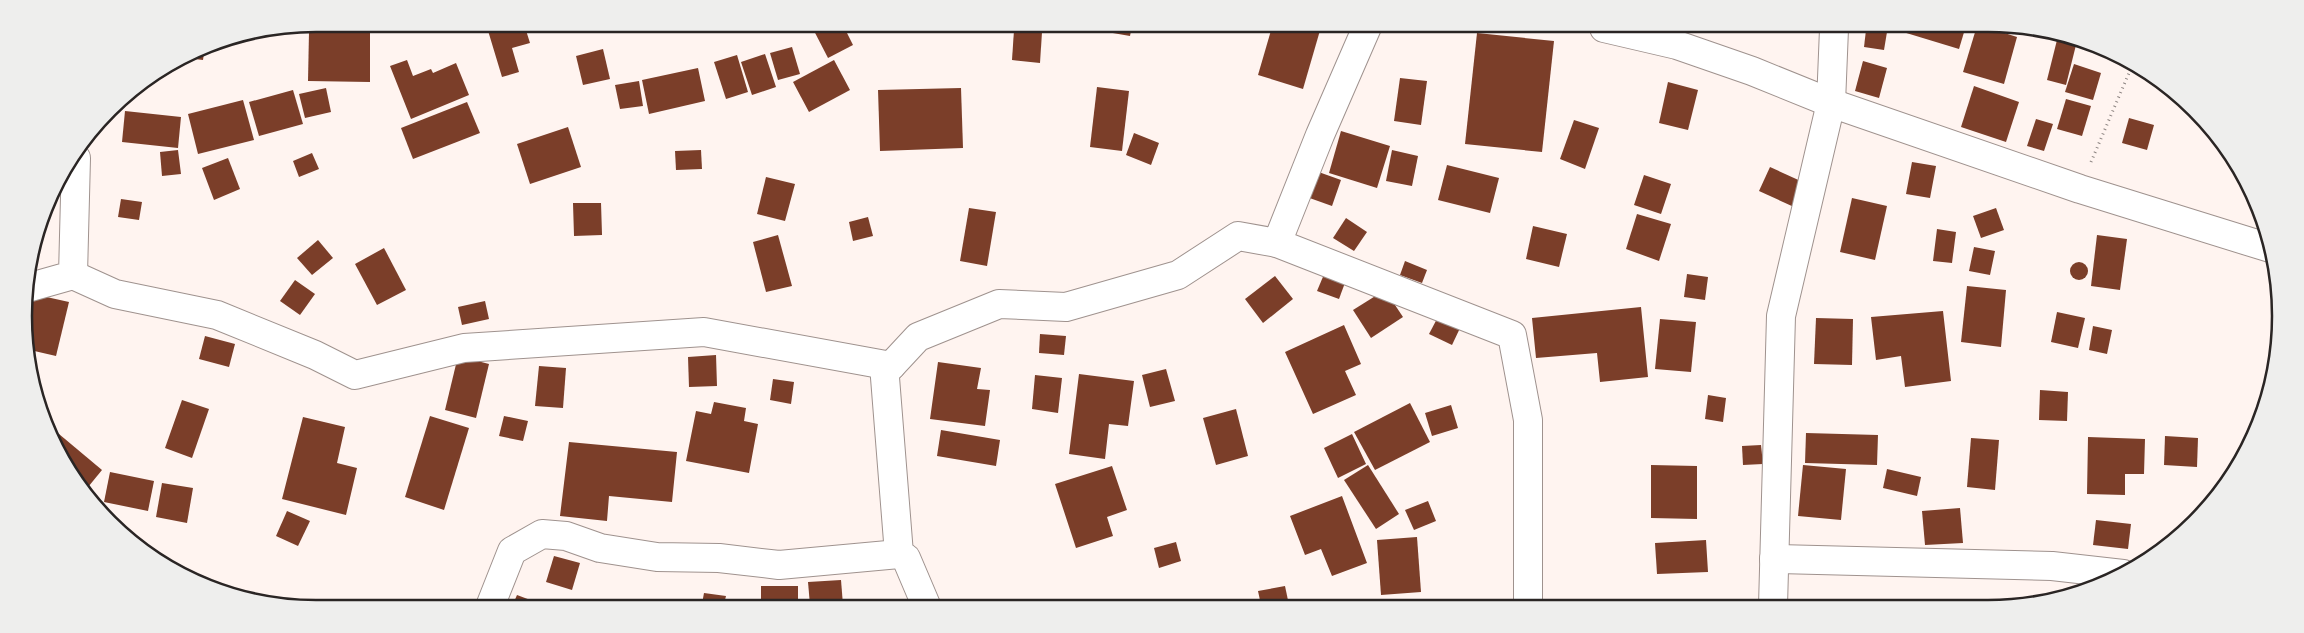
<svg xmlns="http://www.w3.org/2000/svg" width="2304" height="633" viewBox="0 0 2304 633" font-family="Lora,serif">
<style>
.building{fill:#7b3e29}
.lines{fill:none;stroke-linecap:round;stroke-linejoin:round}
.minor-casing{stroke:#9f928e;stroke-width:30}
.path{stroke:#8b8380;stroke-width:3;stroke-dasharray:1 4;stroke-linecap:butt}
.minor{stroke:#fff;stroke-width:28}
.rim{fill:none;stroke:#2a2524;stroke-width:2.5}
</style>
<rect width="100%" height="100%" fill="#fff4f0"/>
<!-- building -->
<g class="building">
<path d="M486,24H524L530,43L512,48L519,72L502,77Z"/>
<path d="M811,25H843L853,45L828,58Z"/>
<path d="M1108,26H1132L1130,36L1107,32Z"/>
<path d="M1272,27H1321L1303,89L1258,75Z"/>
<path d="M1673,28H1685L1684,32Z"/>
<path d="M1904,29H1965L1959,49L1903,32Z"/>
<path d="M1976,29H1992L2017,37L2004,84L1963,72Z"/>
<path d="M1014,30L1042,32L1040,63L1012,60Z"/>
<path d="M1866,30L1887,32L1884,50L1864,47Z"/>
<path d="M309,32L370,33V82L308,81Z"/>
<path d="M1477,33L1554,41L1542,152L1465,144Z"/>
<path d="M2057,40L2076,45L2066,85L2047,80Z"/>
<path d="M205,46L203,60L186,58Z"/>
<path d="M792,47L800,74L778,80L770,53Z"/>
<path d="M603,49L610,79L583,85L576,56Z"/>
<path d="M765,54L776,87L752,95L741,62Z"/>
<path d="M737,55L748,92L726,99L714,62Z"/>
<path d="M407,60L413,76L431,69L433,73L456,63L469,95L411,119L390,66Z"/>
<path d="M834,60L850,90L809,112L793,82Z"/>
<path d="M1863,61L1887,68L1879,98L1855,91Z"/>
<path d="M2074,64L2101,73L2093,100L2065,92Z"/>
<path d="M698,68L705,101L649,114L642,80Z"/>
<path d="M1400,78L1427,81L1421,125L1394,121Z"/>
<path d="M639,81L643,106L620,109L615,85Z"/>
<path d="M1668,82L1698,90L1688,130L1659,123Z"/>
<path d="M1974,86L2019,102L2006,142L1961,127Z"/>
<path d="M1097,87L1129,91L1122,151L1090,147Z"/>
<path d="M326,88L331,112L305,118L299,94Z"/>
<path d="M961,88L963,148L880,151L878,90Z"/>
<path d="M293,90L303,124L259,136L249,102Z"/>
<path d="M2066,99L2091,106L2082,136L2057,129Z"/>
<path d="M243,100L254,140L198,154L188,114Z"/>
<path d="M467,102L480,133L413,159L401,128Z"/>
<path d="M125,111L181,117L178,148L122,142Z"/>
<path d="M2129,118L2154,125L2147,150L2122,143Z"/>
<path d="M2036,119L2053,124L2044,151L2027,146Z"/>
<path d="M1574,120L1599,128L1585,169L1560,159Z"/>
<path d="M568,127L581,167L530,184L517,144Z"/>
<path d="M1341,131L1390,146L1377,188L1329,173Z"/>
<path d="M1134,133L1159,143L1151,165L1126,155Z"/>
<path d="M178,150L181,174L162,176L160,152Z"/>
<path d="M701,150L702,169L676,170L675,151Z"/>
<path d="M1392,150L1418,156L1412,186L1386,181Z"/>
<path d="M312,153L319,169L299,177L293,161Z"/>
<path d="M228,158L240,189L214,200L202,168Z"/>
<path d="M1912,162L1936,166L1930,198L1906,194Z"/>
<path d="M1447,165L1499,178L1490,213L1438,200Z"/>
<path d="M1770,167L1805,183L1794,207L1759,191Z"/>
<path d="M1313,170L1341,180L1332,206L1304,196Z"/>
<path d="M1644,175L1671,184L1661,214L1634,205Z"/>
<path d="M766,177L795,184L785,221L757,214Z"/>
<path d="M1852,198L1887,206L1875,260L1840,252Z"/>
<path d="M121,199L142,202L139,220L118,217Z"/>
<path d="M573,203H601L602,235L574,236Z"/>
<path d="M969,208L996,212L987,266L960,261Z"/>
<path d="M1996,208L2004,230L1981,238L1973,216Z"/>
<path d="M1637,214L1671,224L1659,261L1626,249Z"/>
<path d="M868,217L873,236L853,241L849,222Z"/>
<path d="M1346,218L1367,232L1354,251L1333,238Z"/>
<path d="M1533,226L1567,234L1559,267L1526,259Z"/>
<path d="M1937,229L1956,232L1952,263L1933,261Z"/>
<path d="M778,235L792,286L766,292L753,242Z"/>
<path d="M2097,235L2127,239L2120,290L2091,286Z"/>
<path d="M318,240L333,258L312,275L297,258Z"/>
<path d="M1974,247L1995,251L1990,275L1969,271Z"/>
<path d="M384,248L406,290L377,305L355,264Z"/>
<path d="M1405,261L1427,270L1422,283L1400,275Z"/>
<circle cx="2079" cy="271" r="9"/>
<path d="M1325,272L1346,280L1339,299L1317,291Z"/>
<path d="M1687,274L1708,277L1705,300L1684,297Z"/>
<path d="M1275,276L1293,299L1263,323L1245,299Z"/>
<path d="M295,280L315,294L300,315L280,301Z"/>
<path d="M1967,286L2006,290L2001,347L1961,342Z"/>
<path d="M1385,290L1403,317L1371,338L1353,310Z"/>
<path d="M33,294L69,302L56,356L30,350L27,319Z"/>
<path d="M485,301L489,319L462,325L458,307Z"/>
<path d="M1641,307L1648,377L1600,382L1597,353L1536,358L1532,318Z"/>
<path d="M1943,311L1951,381L1905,387L1901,356L1876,360L1871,317Z"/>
<path d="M2057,312L2085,318L2078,348L2051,342Z"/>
<path d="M1439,315L1461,326L1452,345L1429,334Z"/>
<path d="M1816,318L1853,319L1852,365L1814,364Z"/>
<path d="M1660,319L1696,322L1691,372L1655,369Z"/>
<path d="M1344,325L1361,364L1345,371L1356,395L1313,414L1285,352Z"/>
<path d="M2093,326L2112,330L2107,354L2089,350Z"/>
<path d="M1040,334L1066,336L1064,355L1039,353Z"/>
<path d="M205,336L235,344L229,367L199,359Z"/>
<path d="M716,355L717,386L689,387L688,357Z"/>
<path d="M458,356L489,364L476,418L445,410Z"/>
<path d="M938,362L981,368L977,389L990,390L985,426L930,419Z"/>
<path d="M539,366L566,368L563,408L535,406Z"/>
<path d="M1166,369L1175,401L1150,407L1142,375Z"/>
<path d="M1079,374L1134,381L1128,426L1109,424L1105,459L1069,454Z"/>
<path d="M1035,375L1062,378L1058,413L1032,409Z"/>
<path d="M773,379L794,382L791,404L770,400Z"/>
<path d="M2040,390L2068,392L2067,421L2039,420Z"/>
<path d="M1708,395L1726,398L1723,422L1705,419Z"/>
<path d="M182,400L209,409L192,458L165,448Z"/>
<path d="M714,402L746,408L744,421L758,424L749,473L686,461L696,411L711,414Z"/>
<path d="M1410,403L1430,442L1375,470L1354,432Z"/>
<path d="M1451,405L1458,428L1432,436L1425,413Z"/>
<path d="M1236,409L1248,456L1216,465L1203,418Z"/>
<path d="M430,416L469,428L444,510L405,497Z"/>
<path d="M504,416L528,421L523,441L499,436Z"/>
<path d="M303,417L345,427L337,463L357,468L346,515L282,499Z"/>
<path d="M941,430L1000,440L996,466L937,456Z"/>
<path d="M1806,433L1878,435L1877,465L1805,463Z"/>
<path d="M59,434L102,470L84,492L56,438Z"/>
<path d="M1352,434L1366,464L1338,478L1324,448Z"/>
<path d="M2165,436L2198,438L2197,467L2164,465Z"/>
<path d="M2088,437L2145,439L2144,474H2125V495L2087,494Z"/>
<path d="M1971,438L1999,440L1995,490L1967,487Z"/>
<path d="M569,442L677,452L672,502L609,496L607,521L560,516Z"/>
<path d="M1761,445L1763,464L1743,465L1742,446Z"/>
<path d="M1368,465L1399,514L1376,529L1344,480Z"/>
<path d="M1651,465L1697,466V519L1651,518Z"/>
<path d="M1803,465L1846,469L1841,520L1798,516Z"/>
<path d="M1112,466L1127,510L1107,517L1113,536L1076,548L1055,484Z"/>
<path d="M1887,469L1921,477L1917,496L1883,488Z"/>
<path d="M110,472L154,481L148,511L104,502Z"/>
<path d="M162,483L193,488L187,523L156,517Z"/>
<path d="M1342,496L1367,563L1332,576L1321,549L1305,555L1290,516Z"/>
<path d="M1428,501L1436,521L1414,530L1405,510Z"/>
<path d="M1960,508L1963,543L1925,545L1922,511Z"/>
<path d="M287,511L310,521L298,546L276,536Z"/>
<path d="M2096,520L2131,524L2128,549L2093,545Z"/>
<path d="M1417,537L1421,592L1381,595L1377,540Z"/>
<path d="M1706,540L1708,572L1657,574L1655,543Z"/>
<path d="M1176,542L1181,561L1159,568L1154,548Z"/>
<path d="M554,556L580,563L572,590L546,582Z"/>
<path d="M841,580L843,605H810L808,582Z"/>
<rect x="761" y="586" width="37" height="19"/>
<path d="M1285,586L1289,605H1261L1258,591Z"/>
<path d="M2059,591L2073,592L2059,597Z"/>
<path d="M704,593L726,596L724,604H702Z"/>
<path d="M517,595L541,604H513Z"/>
</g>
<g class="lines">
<!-- minor casing -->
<g class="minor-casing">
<g id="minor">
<path d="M1604,28L1677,45L1752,71L1831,103L2080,189L2270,248"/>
<path d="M1277,243L1512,335L1528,420V606"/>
<path d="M73,275L115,294L217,315L315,355L355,375L464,348L704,332L891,366L918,337L999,304L1066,307L1178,275L1238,236L1277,243L1320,135L1367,27"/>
<path d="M27,288L73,275L76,158"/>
<path d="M891,366L884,365L899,554L906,558L926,605"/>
<path d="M1774,559L2052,566L2123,574"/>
<path d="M491,604L512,551L542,534L566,536L600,548L657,557L719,558L779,565L899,554"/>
<path d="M1773,606L1781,316L1831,103L1834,29"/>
</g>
</g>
<!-- path -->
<path class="path" d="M2091,162L2132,66"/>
<!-- minor -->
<use href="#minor" class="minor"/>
</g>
<!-- crop -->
<path d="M0 0H2304V633H0ZM316 32H1988A284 284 0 0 1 2272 316V316A284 284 0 0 1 1988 600H316A284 284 0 0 1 32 316V316A284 284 0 0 1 316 32Z" fill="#eeeeed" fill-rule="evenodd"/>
<path class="rim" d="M316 32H1988A284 284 0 0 1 2272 316V316A284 284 0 0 1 1988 600H316A284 284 0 0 1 32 316V316A284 284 0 0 1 316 32Z"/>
</svg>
